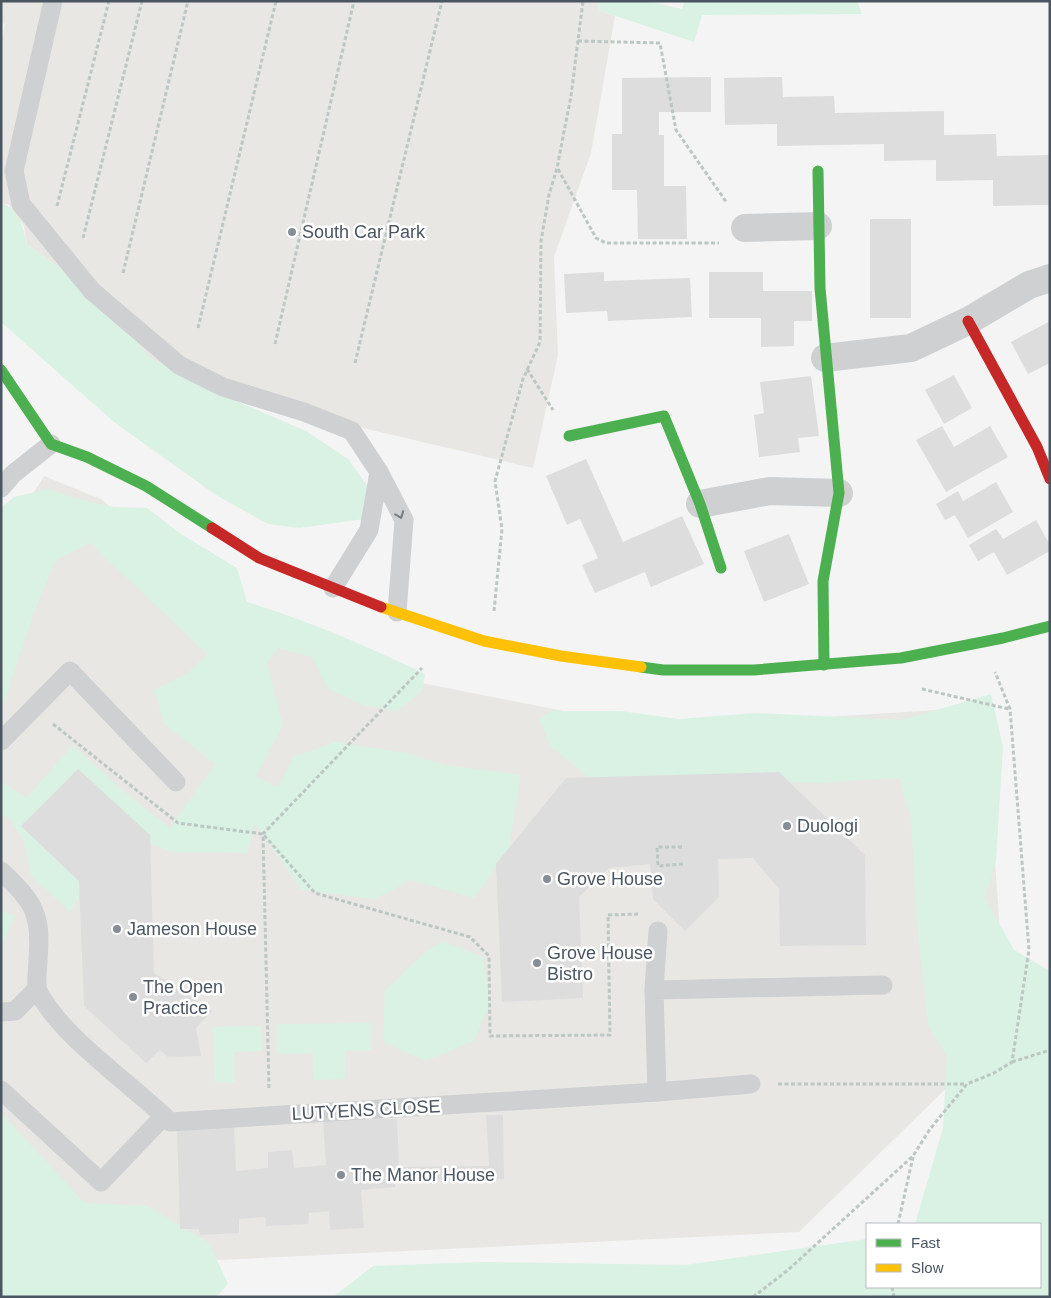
<svg xmlns="http://www.w3.org/2000/svg" width="1051" height="1298" viewBox="0 0 1051 1298" font-family="Arial,sans-serif">
<style>
.commercial{fill:#e8e7e3}
.green{fill:#d9f2e3}
.building{fill:#ddddde}
.lines{fill:none;stroke-linecap:round;stroke-linejoin:round}
.path{stroke:#bcc7c4;stroke-width:3;stroke-dasharray:4 2.5;stroke-linecap:butt}
.lane{stroke:#ced0d2;stroke-width:19}
.street{stroke:#ced0d2;stroke-width:28}
.fast{stroke:#4caf50;stroke-width:11}
.slow{stroke:#ffc107;stroke-width:11}
.jam{stroke:#c62828;stroke-width:11}
.oneway{stroke:#727b83}
.poi-dot{fill:#868d94;stroke:#fff;stroke-width:2}
.labels{text-anchor:middle;dominant-baseline:central;stroke-width:5;stroke-linejoin:round;paint-order:stroke}
.poi-label{font-size:18px;fill:#4a5661;stroke:#fff;text-anchor:start}
.street-label{font-size:18px;fill:#4a5661;stroke:#fff}
</style>
<rect width="100%" height="100%" fill="#f4f4f4"/>
<!-- commercial -->
<g class="commercial">
<path d="M1,1H599L598,10L615,16L591,153L554,257L558,355L533,468L222,395L152,359L92,291L27,245L24,226L9,205L1,203V42L5,24L1,23Z"/>
<path d="M44,476L101,499L202,586L386,676L650,728L984,707L1007,1029L799,1232L158,1263L1,1262V545Z"/>
</g>
<!-- green -->
<g class="green">
<path d="M599,1H648L682,9L685,1H857L862,14L702,15L694,42L598,10Z"/>
<path d="M1,203C19,208 24,229 27,245L92,291L152,359L222,395L306,431L348,459L367,485L364,519L299,528L268,524L216,495L114,422L1,322Z"/>
<path d="M49,489L77,499L114,507L147,508L181,534L237,568L247,602C309,621 367,646 425,674L422,691L397,711L364,705L328,689L312,657L278,648L267,663L283,725L256,777L278,787L293,757L335,742L406,753L446,765L521,775L509,848L475,898L411,880L375,899L302,890L255,823L247,853L171,852L145,841L78,770L21,826L79,881L80,898L70,912L31,876L24,841L9,818L1,814V781L26,798L73,745L128,795L170,828L215,764L164,724L154,690L188,673L207,654L90,543L56,560L33,615L1,712V508L14,497Z"/>
<path d="M991,694L1003,747L996,860L985,898L1014,950L1050,971V1297H333L373,1266L483,1262L685,1265L867,1239V1287H1040V1224H915L943,1128L947,1057L928,1024L917,923L911,819L899,778L817,783L590,778L550,746L540,719L551,711H621L679,719L755,713L903,720Z"/>
<path d="M1,910L14,916L1,949Z"/>
<path d="M442,941L483,957L490,1002L474,1041L425,1061L383,1042L385,991L423,954Z"/>
<path d="M371,1023V1050L345,1051V1079L313,1080V1053L277,1054V1024Z"/>
<path d="M261,1026L262,1051L234,1052L235,1082L215,1083L213,1027Z"/>
<path d="M1,1113L85,1203L147,1206L209,1243L228,1284L216,1297H1Z"/>
</g>
<!-- building -->
<g class="building">
<path d="M711,77V112H659V135H664V186H686L687,239H638L637,190H612V134H622V78Z"/>
<path d="M782,77L783,97L834,96L835,113L944,111V135L996,134L997,156L1050,155V205L993,206V180L936,181V160L884,161V144L777,146V124L725,125L724,78Z"/>
<rect x="870" y="219" width="41" height="99"/>
<path d="M604,272V281L690,278L692,317L608,321L607,311L566,313L564,274Z"/>
<path d="M709,272H763V291H812V321H794V346L761,347V318H709Z"/>
<path d="M1050,321V363L1028,374L1011,342Z"/>
<path d="M954,375L972,408L944,424L925,390Z"/>
<path d="M811,376L819,436L798,438L800,452L759,457L754,415L764,413L760,382Z"/>
<path d="M942,426L954,447L990,426L1008,457L946,492L916,440Z"/>
<path d="M586,459L623,542L682,516L704,564L651,587L645,572L595,593L582,565L598,558L580,519L567,525L546,476Z"/>
<path d="M996,482L1013,512L968,538L955,515L945,520L936,504L958,491L963,501Z"/>
<path d="M1036,520L1050,545V551L1007,575L994,552L978,561L969,545L996,529L1003,539Z"/>
<path d="M789,534L809,584L764,602L744,551Z"/>
<path d="M78,769L150,835L154,973L212,1011L196,1028L201,1056L168,1057L160,1050L146,1063L84,1006L79,881L21,826Z"/>
<path d="M779,772L865,855L866,945L780,946L779,889L753,858L718,859L719,897L685,931L653,899L650,864L609,868L579,897L583,998L502,1002L496,864L566,778Z"/>
<path d="M486,1115H503L504,1179L396,1180L395,1187L361,1190L364,1228L330,1230L329,1211L309,1213L308,1224L266,1226L265,1217L239,1219V1233L200,1235L199,1229H180L177,1127L234,1123L236,1171L268,1168V1152L292,1150L294,1168L326,1165L323,1120L397,1119L399,1167L489,1166Z"/>
</g>
<g class="lines">
<!-- path -->
<g class="path">
<path d="M578,41L660,43L676,130L727,203"/>
<path d="M558,169L596,238L606,243H719"/>
<path d="M57,206L109,1"/>
<path d="M83,238L142,1"/>
<path d="M123,273L188,1"/>
<path d="M198,328L276,1"/>
<path d="M275,344L354,1"/>
<path d="M355,363L442,1"/>
<path d="M527,369L553,410"/>
<path d="M494,611L502,529L495,481L523,379L540,342L541,241L549,195L557,168L571,96L583,1"/>
<path d="M922,689L1009,709"/>
<path d="M53,724L178,823L263,834L315,893L470,937L489,956L490,1036L610,1035L608,915L638,914"/>
<path d="M682,847H657L658,866L683,864"/>
<path d="M1012,1062L1050,1050"/>
<path d="M778,1084H966"/>
<path d="M269,1088L263,834L422,668"/>
<path d="M898,1224L913,1157"/>
<path d="M892,1287L894,1297"/>
<path d="M753,1297L788,1270L913,1156L930,1129L967,1084L994,1073L1012,1062L1029,950L1010,709L995,672"/>
</g>
<!-- lane -->
<g class="lane">
<path d="M53,1L14,171L21,204L92,291L179,365L223,387L304,412L352,431L379,472L404,520L397,612"/>
<path d="M1,488L13,474L51,444"/>
<path d="M333,588L369,530L379,472"/>
<path d="M1,741L70,671L176,782"/>
<path d="M1,871C34,902 42,914 38,960C38,969 35,983 38,991C61,1037 132,1084 170,1122L657,1092L751,1084"/>
<path d="M654,990L658,931"/>
<path d="M1,1012L15,1011L37,989"/>
<path d="M1,1090L101,1182L164,1116"/>
<path d="M657,1092L654,990L883,985"/>
</g>
<!-- street -->
<g class="street">
<path d="M745,228L818,226"/>
<path d="M825,358L911,348L968,321L1029,285L1050,278"/>
<path d="M700,504L770,491L839,493"/>
</g>
<!-- fast -->
<g class="fast">
<path d="M818,171L820,288L839,493L823,581L824,665"/>
<path d="M1,370L51,444L87,457L146,486L212,528"/>
<path d="M569,436L664,416L700,504L721,568"/>
<path d="M641,667L663,670H754L901,658L1003,638L1050,626"/>
</g>
<!-- slow -->
<path class="slow" d="M381,607L484,641L561,656L641,667"/>
<!-- jam -->
<g class="jam">
<path d="M968,321L1037,447L1050,479"/>
<path d="M212,528L259,558L381,607"/>
</g>
</g>
<!-- one-way arrows -->
<defs><path id="oneway-chevron" d="M-2-3.5L2.5 0L-2 3.5" fill="none" stroke-width="1.6" stroke-linecap="round" stroke-linejoin="round" transform="scale(1.25)"/></defs>
<use class="oneway" href="#oneway-chevron" transform="translate(400 515) rotate(69)"/>
<!-- markers -->
<g class="poi-dot">
<circle cx="292" cy="232" r="5"/>
<circle cx="787" cy="826" r="5"/>
<circle cx="547" cy="879" r="5"/>
<circle cx="117" cy="929" r="5"/>
<circle cx="537" cy="963" r="5"/>
<circle cx="133" cy="997" r="5"/>
<circle cx="341" cy="1175" r="5"/>
</g>
<g class="labels">
<!-- poi labels -->
<g class="poi-label">
<text x="302" y="232">South Car Park</text>
<text x="797" y="826">Duologi</text>
<text x="557" y="879">Grove House</text>
<text x="127" y="929">Jameson House</text>
<text x="547" y="953">Grove House<tspan x="547" dy="21">Bistro</tspan></text>
<text x="143" y="987">The Open<tspan x="143" dy="21">Practice</tspan></text>
<text x="351" y="1175">The Manor House</text>
</g>
<!-- street labels -->
<g class="street-label">
<text transform="translate(366 1110) rotate(-3)">LUTYENS CLOSE</text>
</g>
</g>
<!-- border -->
<rect width="1051" height="1298" fill="none" stroke="#4a5661" stroke-width="5"/>
<!-- legend -->
<rect x="866" y="1223" width="175" height="65" fill="#ffffff" stroke="#b7bbc0"/>
<rect x="876" y="1239" width="25" height="8" fill="#4caf50" stroke="#b7bbc0"/>
<text x="911" y="1248" font-size="15" fill="#4a5661">Fast</text>
<rect x="876" y="1264" width="25" height="8" fill="#ffc107" stroke="#b7bbc0"/>
<text x="911" y="1273" font-size="15" fill="#4a5661">Slow</text>
</svg>
